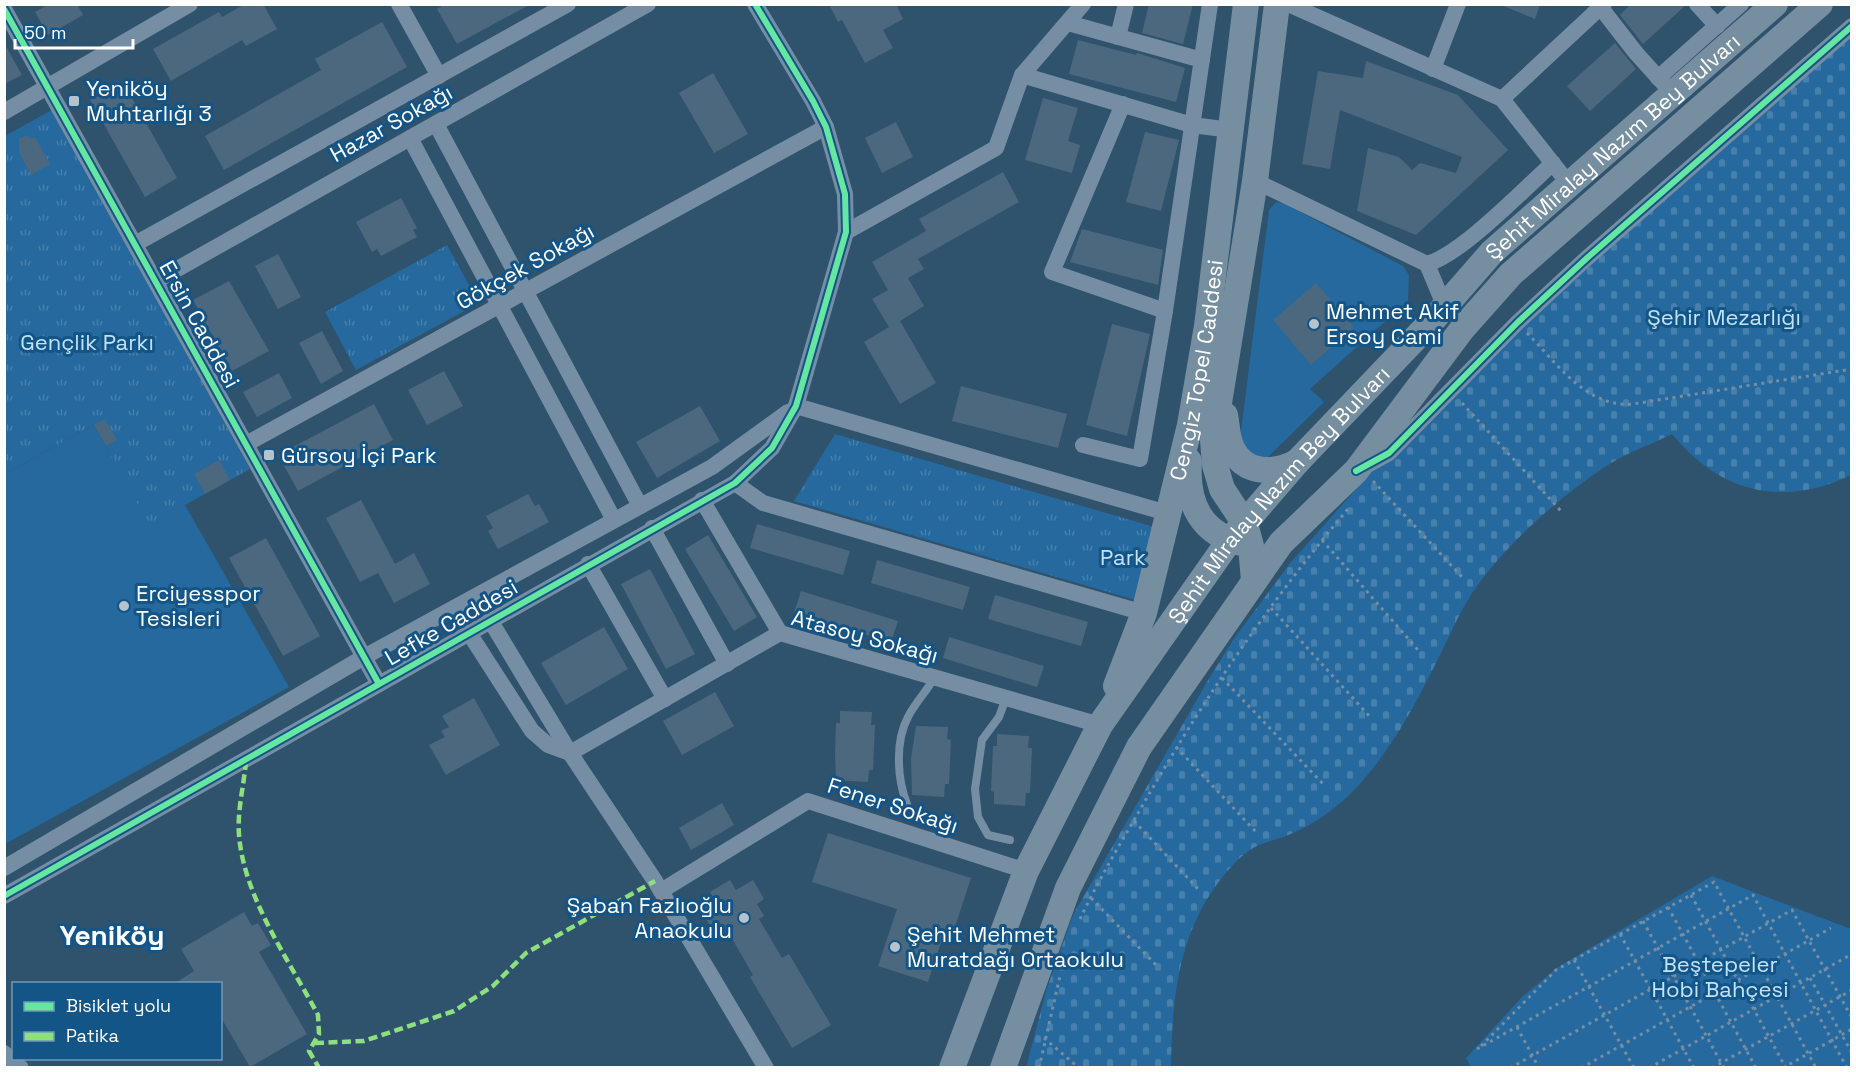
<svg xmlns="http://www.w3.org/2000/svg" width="1856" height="1072" font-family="'Space Grotesk',sans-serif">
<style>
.green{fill:#25699e}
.cemetery{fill:url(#cemetery-stones)}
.park{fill:url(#park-tufts)}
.building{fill:#4c687e}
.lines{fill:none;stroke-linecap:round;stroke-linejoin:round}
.path{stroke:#768ea3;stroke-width:3;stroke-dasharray:3 4.5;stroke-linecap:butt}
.service{stroke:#768ea3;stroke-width:8}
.minor{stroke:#768ea3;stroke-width:16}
.primary{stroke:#758ea0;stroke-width:26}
.quiet{stroke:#8de07e;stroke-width:4.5;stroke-dasharray:9 4.5;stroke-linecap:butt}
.cycleway-casing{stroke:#145588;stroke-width:10}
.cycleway{stroke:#66e7a1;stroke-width:6}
.poi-dot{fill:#b6c2cc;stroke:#145588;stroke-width:2}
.labels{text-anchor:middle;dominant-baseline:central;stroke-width:6;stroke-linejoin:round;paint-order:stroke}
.poi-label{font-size:22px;fill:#fff;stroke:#145588;text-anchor:start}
.street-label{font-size:22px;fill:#fff;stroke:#145588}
.park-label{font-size:22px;fill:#c1e2fb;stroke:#145588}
.district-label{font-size:28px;font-weight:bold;fill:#fff;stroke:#145588}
</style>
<defs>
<pattern id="cemetery-stones" width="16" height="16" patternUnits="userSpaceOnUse" patternTransform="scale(1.5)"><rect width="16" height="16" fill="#25699e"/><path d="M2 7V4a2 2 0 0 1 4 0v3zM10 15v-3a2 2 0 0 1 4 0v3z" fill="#4680ad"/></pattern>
<pattern id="park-tufts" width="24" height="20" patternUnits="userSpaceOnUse" patternTransform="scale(1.5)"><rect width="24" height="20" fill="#25699e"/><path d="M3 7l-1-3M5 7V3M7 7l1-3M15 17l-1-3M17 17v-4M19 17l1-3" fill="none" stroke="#4680ad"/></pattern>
</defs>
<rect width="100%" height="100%" fill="#2f526d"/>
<g class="green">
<path d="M1276,202L1283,203L1403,266L1409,275L1408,301L1310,389L1324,402L1266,459C1250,456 1242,447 1241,431L1269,210Z"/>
<path d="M94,425L149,524L185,505L289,687L5,844V474Z"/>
<path d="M1712,876L1851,929V1067H1471L1466,1058L1523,996L1558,967Z"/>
</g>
<path class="cemetery" d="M1851,35V475C1783,508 1720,493 1672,434C1654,443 1635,450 1618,459C1565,490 1488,558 1460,614C1430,674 1403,738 1356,788C1338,807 1316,823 1293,833C1281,839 1266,841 1255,847C1235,858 1218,882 1206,901C1176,952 1172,1010 1171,1067L1026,1068L1046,991L1073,915L1207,682L1233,640L1291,562L1375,468L1467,374Z"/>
<g class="park">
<path d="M52,110L250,469L149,525L94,425L5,474V136Z"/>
<path d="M447,245L479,303L356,370L325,312Z"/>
<path d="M835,434L1175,533L1153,605L794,501Z"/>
</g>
<g class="building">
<path d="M49,4H77L83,15L48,35L35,12Z"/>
<path d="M245,4H263L277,29L246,46L242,40L171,81L153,49L219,12L222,17Z"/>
<path d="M445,4H531L457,44L437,9Z"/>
<path d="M829,4H896L903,19L883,30L893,48L865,63L842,20L838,22Z"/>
<path d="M1149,4H1193L1183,44L1142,33Z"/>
<path d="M1499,4H1540L1535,19Z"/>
<path d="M1631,4H1687L1643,44L1620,15Z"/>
<path d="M382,22L407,67L224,170L205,136L321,70L315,59Z"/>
<path d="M1078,40L1136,55L1137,53L1185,68L1176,102L1069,74Z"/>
<path d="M4,43L22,75L4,84Z"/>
<path d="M1615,43L1636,69L1590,111L1567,86Z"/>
<path d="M1366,61L1458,95L1508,150L1416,235L1357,211L1368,148L1399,157L1412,170L1420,163L1456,173L1462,157L1340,110L1330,169L1302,164L1318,71L1363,78Z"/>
<path d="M713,73L748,134L714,153L679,93Z"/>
<path d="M123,82L177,178L145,197L90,100Z"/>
<path d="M1043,98L1078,108L1068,141L1080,145L1072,173L1025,160Z"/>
<path d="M896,122L913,157L882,173L865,138Z"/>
<path d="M1145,132L1179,140L1161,211L1126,202Z"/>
<path d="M26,135L31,139L35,137L50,164L31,175L19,152V139Z"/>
<path d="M1003,172L1019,202L918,259L924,269L908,278L924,306L900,321L936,383L900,404L864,342L889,327L872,299L888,290L872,262L926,231L919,219Z"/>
<path d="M401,198L417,228L413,230L417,237L381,256L377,249L372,252L356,222Z"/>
<path d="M1082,229L1163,250L1158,285L1070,262Z"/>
<path d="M278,254L301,297L278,309L255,266Z"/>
<path d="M229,281L269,351L232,371L193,300Z"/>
<path d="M1316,283L1354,327L1311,365L1273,320Z"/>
<path d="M1112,324L1150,334L1127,436L1086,425Z"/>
<path d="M322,331L343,371L321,384L299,343Z"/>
<path d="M444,371L463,406L427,425L408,390Z"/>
<path d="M279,373L292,398L257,417L243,392Z"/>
<path d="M961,386L1067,414L1058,448L952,421Z"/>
<path d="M374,404L393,440L298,491L278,455Z"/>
<path d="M700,406L720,441L657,478L636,442Z"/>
<path d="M105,419L117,440L106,446L94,425Z"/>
<path d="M219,460L230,480L205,494L194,474Z"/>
<path d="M528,494L535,506L539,504L549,522L498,549L488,531L493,528L486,516Z"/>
<path d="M361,500L395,564L414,553L430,584L394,603L378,573L360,582L326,518Z"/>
<path d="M757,524L850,551L843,575L750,548Z"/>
<path d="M708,535L757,617L734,631L685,549Z"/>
<path d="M266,538L320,636L283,656L229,558Z"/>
<path d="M877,560L970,587L963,610L871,583Z"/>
<path d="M650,569L695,654L666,669L621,584Z"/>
<path d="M801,591L898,621L891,642L794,613Z"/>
<path d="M995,595L1088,622L1081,646L988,619Z"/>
<path d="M604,627L628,669L566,705L541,663Z"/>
<path d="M949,637L1044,666L1037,687L943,658Z"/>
<path d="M715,692L734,726L682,755L663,721Z"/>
<path d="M474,698L500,745L446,775L429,745L445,737L441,731L449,727L442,716Z"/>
<path d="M840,711L872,712L871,725H875L873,770H869L868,782L836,780L835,753L836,723H840Z"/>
<path d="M916,726L948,727L947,739L951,740L949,784H945L944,797L912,795L911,759Z"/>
<path d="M997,734L1029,736L1028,748H1032L1030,793H1026L1025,806L994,804V792L991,791L993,746H997Z"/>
<path d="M722,803L734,825L691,850L679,828Z"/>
<path d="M828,833L971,878L955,927L947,924L928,982L878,966L897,909L812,882Z"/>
<path d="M730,880L736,890L753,880L764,899L757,904L764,916L759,919L782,958L789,954L831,1025L792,1048L750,977L753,975L730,935L726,937L719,925L712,929L701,910L715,902L710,892Z"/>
<path d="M244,912L252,926L258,923L271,945L259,952L307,1034L250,1067L220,1016V984H174L194,971L181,949Z"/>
</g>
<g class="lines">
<g class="path">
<path d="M1527,333C1557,363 1586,408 1633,404L1852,369"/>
<path d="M1462,403L1561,511"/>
<path d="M1373,481L1463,578"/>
<path d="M1322,540L1418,650"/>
<path d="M1271,608L1370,717"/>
<path d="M1222,678L1324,785"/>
<path d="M1176,747L1257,833"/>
<path d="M1134,821L1199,890"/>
<path d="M1691,895L1786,1068"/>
<path d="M1091,898L1156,965"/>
<path d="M1668,907L1756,1068"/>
<path d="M1080,919C1098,881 1120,844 1141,808C1201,703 1270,601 1348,509"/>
<path d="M1643,921L1724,1068"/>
<path d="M1620,934L1694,1068"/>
<path d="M1574,960L1634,1068"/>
<path d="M1810,978L1852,1053"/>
<path d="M1517,1027L1539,1068"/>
<path d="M1044,1038L1079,1068"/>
<path d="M1481,1046L1556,970L1714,882L1816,1068"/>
<path d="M1477,1049L1753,895L1847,1068"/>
<path d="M1039,1068L1060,976"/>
<path d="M1510,1068L1792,910L1852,1018"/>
<path d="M1581,1068L1831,928"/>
<path d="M1649,1068L1852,954"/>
<path d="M1712,1068L1852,990"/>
<path d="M1783,1068L1852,1029"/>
</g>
<g class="service">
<path d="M1006,698L999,717L982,740L975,789L978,817L988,835L1010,840"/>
<path d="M907,804C897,779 895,741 908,717C915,703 927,691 934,678"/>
</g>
<g class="minor">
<path d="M399,4L439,76"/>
<path d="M1288,4L1502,99L1569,184"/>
<path d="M1697,4L1717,26"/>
<path d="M1601,8L1636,53L1673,94"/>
<path d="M4,9L379,684"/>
<path d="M1068,23L1202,60"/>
<path d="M1118,37L1126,4"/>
<path d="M1433,69L1458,4"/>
<path d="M1022,75L1192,125L1231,130"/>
<path d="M1658,78L1741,4"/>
<path d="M1502,99L1604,4"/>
<path d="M1123,104L1052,272L1165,311"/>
<path d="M4,112L190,4"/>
<path d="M436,124L640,506"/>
<path d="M410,138L614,520"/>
<path d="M1255,181L1427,264L1444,305"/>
<path d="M846,232L996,148L1022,75L1083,4"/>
<path d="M135,244L568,4"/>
<path d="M1427,264C1462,254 1523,190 1553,163"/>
<path d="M156,281L648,4"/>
<path d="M796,406L1167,513"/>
<path d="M246,444L826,127"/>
<path d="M1083,445L1140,459L1165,311L1210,4"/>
<path d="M1362,468L1389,453L1518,322L1587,258L1852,26"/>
<path d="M735,483L763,503L1144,613"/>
<path d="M702,500L780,633"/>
<path d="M652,528L727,664"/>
<path d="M588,564L665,699"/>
<path d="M490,620L570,753L655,881L766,1068"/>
<path d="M469,633L532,731L548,745L570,753L780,633L1100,725"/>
<path d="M4,868L364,657L712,467L788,412"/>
<path d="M661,891L808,801L1026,871"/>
<path d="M4,896L735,483L772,448L796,406L846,232L845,194L826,127L813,101L755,4"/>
<path d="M4,1053L21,1068"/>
</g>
<g class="primary">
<path d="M1225,415C1227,425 1227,438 1232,448C1244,475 1275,474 1297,462"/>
<path d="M1189,461C1186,504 1201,535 1245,544"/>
<path d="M1254,581L1251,546L1245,524L1222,489L1215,465L1213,440L1255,181L1277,4"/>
<path id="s1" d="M1116,686L1144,613L1190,425L1207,326L1246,4"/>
<path id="s2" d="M952,1068L1026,871L1100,725L1229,541L1297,462L1431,322L1492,252L1775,4"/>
<path d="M1003,1068L1068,888L1139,747L1281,543L1356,471L1463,328L1511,274L1820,4"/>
</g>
<g class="quiet">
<path d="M246,761C244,785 237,811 239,835C244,898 289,960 318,1015L319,1034L309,1051L319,1068"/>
<path d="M315,1043L364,1041L454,1011L493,986L526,953L655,881"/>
</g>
<g class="cycleway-casing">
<g id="cycleway">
<path d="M4,9L379,684"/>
<path d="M1356,471L1389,453L1518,322L1587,258L1852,26"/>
<path d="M4,896L735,483L772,448L796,406L846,232L845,194L826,127L813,101L755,4"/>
</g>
</g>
<use href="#cycleway" class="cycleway"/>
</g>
<g class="poi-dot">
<rect x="68" y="95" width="12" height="12" rx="3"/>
<circle cx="1314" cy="324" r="6"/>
<rect x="263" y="449" width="12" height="12" rx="3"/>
<circle cx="124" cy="606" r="6"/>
<circle cx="744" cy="918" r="6"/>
<circle cx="895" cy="947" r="6"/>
</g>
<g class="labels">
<g class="poi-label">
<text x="86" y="88">Yeniköy<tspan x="86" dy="25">Muhtarlığı 3</tspan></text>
<text x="1326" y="311">Mehmet Akif<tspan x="1326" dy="25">Ersoy Cami</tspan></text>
<text x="281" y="455">Gürsoy İçi Park</text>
<text x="136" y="593">Erciyesspor<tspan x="136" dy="25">Tesisleri</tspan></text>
<text x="732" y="905" text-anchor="end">Şaban Fazlıoğlu<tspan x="732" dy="25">Anaokulu</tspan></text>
<text x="907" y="934">Şehit Mehmet<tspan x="907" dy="25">Muratdağı Ortaokulu</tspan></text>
</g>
<g class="street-label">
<text transform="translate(391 123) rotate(-29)">Hazar Sokağı</text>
<text stroke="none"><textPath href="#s2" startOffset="1150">Şehit Miralay Nazım Bey Bulvarı</textPath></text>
<text transform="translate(525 266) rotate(-29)">Gökçek Sokağı</text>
<text transform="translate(200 324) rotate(61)">Ersin Caddesi</text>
<text stroke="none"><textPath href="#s1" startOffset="327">Cengiz Topel Caddesi</textPath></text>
<text stroke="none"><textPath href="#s2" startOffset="666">Şehit Miralay Nazım Bey Bulvarı</textPath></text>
<text transform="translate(451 622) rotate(-30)">Lefke Caddesi</text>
<text transform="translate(865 636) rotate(15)">Atasoy Sokağı</text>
<text transform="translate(893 805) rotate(18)">Fener Sokağı</text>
</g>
<g class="park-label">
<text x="1724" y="317">Şehir Mezarlığı</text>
<text x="87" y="342">Gençlik Parkı</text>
<text x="1123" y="557">Park</text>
<text x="1720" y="964">Beştepeler<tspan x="1720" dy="25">Hobi Bahçesi</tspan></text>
</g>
<g class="district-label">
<text x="112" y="935">Yeniköy</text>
</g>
</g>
<rect width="1856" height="1072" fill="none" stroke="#ffffff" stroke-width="12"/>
<rect x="12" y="982" width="210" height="78" fill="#145588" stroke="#7299b8" stroke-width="1.5"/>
<rect x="24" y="1002" width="30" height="9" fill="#66e7a1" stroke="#7299b8" stroke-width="1.5"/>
<text x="66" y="1012" font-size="18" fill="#ffffff">Bisiklet yolu</text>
<rect x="24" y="1032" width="30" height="9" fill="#8de07e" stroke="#7299b8" stroke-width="1.5"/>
<text x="66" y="1042" font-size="18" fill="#ffffff">Patika</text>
<path d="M15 39v9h118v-9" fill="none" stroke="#ffffff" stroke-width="3"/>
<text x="24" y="39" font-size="18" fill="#ffffff" stroke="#145588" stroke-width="4.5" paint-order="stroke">50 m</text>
</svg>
